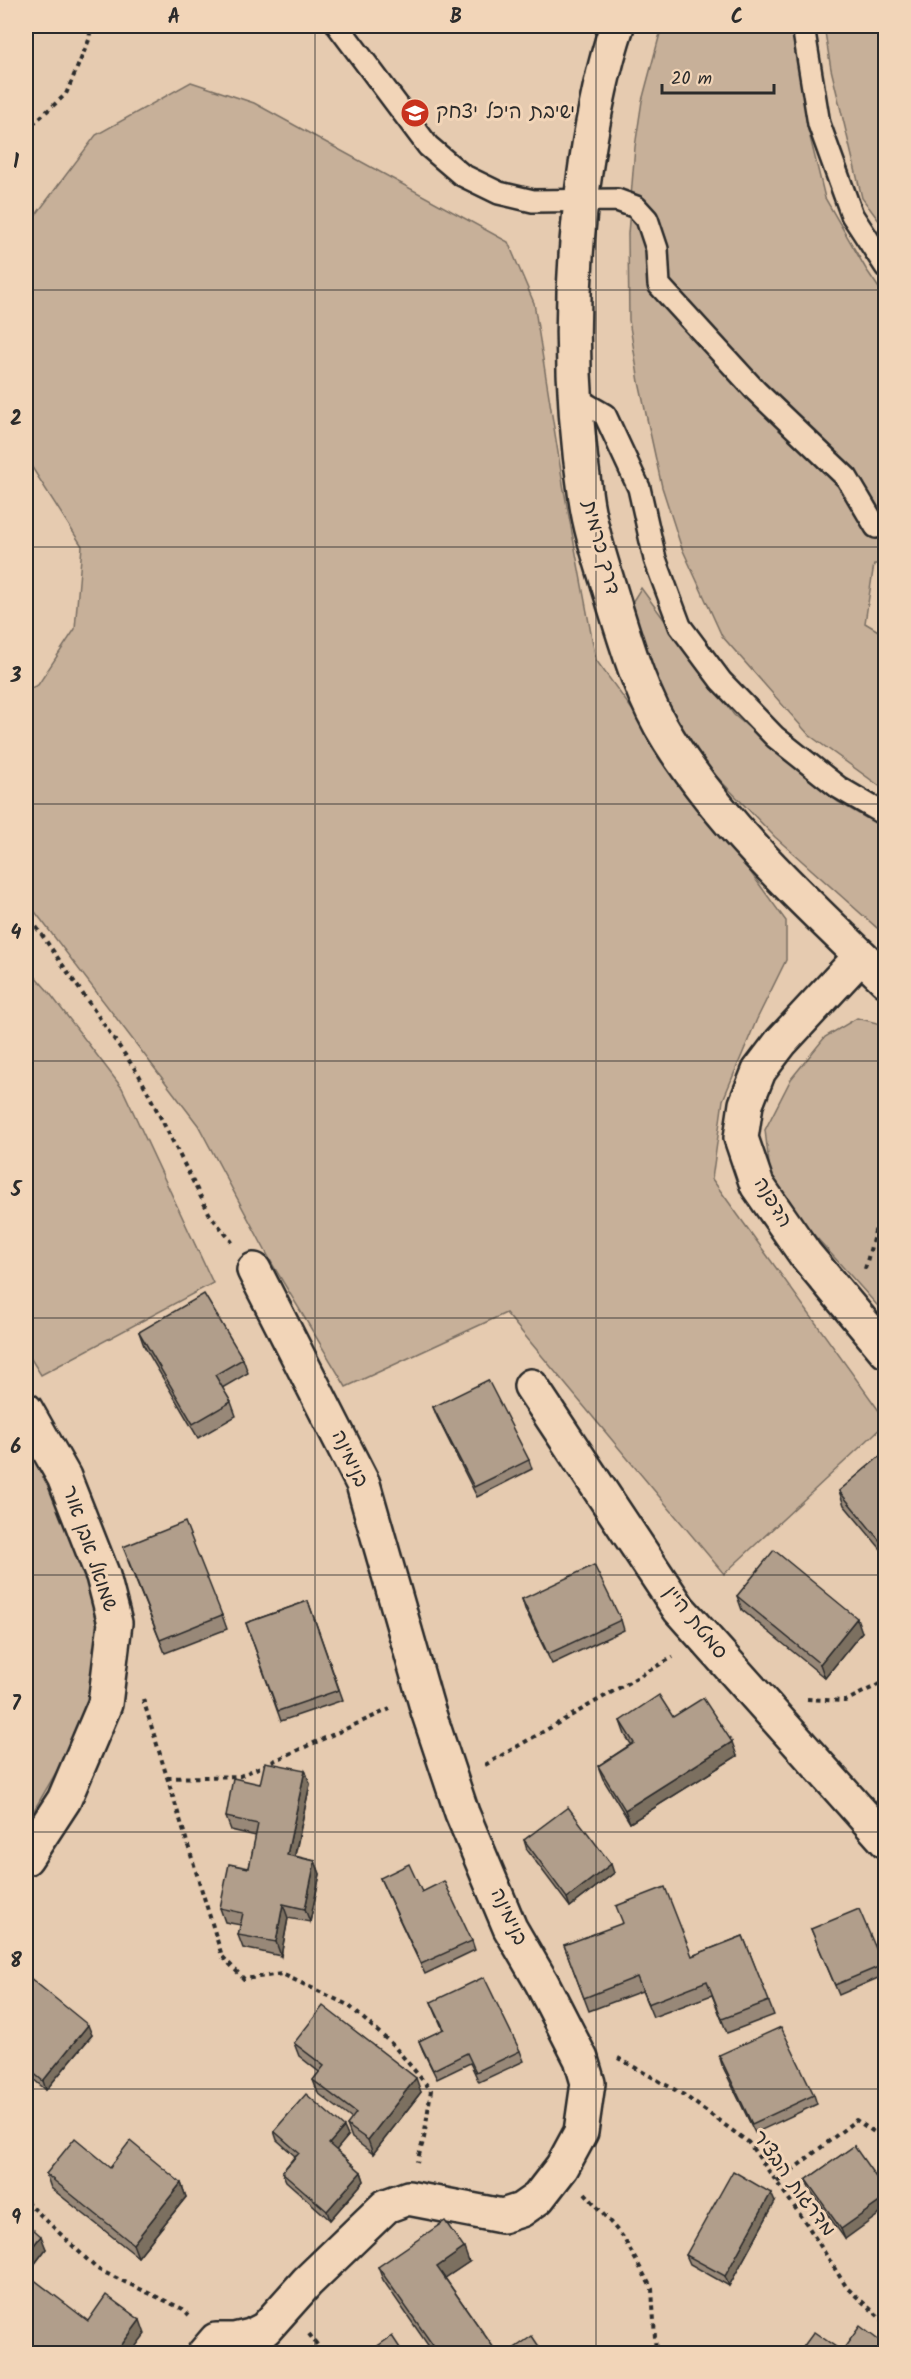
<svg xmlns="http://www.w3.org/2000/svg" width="911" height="2379" font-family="Kalam,'Playpen Sans Hebrew',sans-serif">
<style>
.green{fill:#c7b099;stroke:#796e62;stroke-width:1.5}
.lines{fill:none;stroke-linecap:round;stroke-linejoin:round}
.service-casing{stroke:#2b2b2b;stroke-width:26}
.minor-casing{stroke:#2b2b2b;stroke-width:38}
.tertiary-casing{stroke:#2b2b2b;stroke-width:38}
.path{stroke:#2b2b2b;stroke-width:4;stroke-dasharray:4.5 4.5;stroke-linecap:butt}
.service{stroke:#f2d5b8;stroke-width:21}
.minor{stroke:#f2d5b8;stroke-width:33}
.tertiary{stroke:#f2d5b8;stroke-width:33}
.wall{fill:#988878;stroke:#2b2b2b;stroke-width:1.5}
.shaded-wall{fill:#7c6f61;stroke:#2b2b2b;stroke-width:1.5}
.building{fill:#b19e8b;stroke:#2b2b2b;stroke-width:1.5}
.grid{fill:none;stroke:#2b2b2b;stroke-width:1.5;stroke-opacity:0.55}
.labels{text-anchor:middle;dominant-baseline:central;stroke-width:6;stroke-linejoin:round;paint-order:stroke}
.poi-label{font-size:20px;fill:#2b2b2b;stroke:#f2d5b8;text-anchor:start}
.street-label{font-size:20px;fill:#2b2b2b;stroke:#f2d5b8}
.neatline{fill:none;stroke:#2b2b2b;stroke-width:2}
.grid-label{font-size:20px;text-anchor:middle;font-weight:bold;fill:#2b2b2b}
</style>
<rect width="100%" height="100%" fill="#e6cbb0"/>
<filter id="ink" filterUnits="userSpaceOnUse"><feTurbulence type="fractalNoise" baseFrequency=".0167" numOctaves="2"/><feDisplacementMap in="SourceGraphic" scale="12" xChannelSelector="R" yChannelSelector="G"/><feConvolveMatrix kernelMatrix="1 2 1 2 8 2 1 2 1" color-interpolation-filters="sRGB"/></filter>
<g filter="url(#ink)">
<g class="green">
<path d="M662,26H797L807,125L825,198L866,269L885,297V564H874L865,623L885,635V790L809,735L722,636L681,546L662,487L639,382L629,320L628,234L635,147L642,101Z"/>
<path d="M824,26H885V229L862,198L831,69Z"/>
<path d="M191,82L254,103L508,242L534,303L564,490L596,660L786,921V960L757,1019L723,1100L712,1179L885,1419V1424L724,1574L506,1313L346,1387L274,1267L198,1125L26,900V690L38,685L75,629L82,546L26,458V228L96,135Z"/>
<path d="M641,588L734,715L838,802L885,829V935L775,837L658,716L629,607Z"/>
<path d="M26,966L48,991L122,1088L213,1283L41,1375L26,1351Z"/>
<path d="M857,1018L885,1025V1314L807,1227L770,1172L765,1130L791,1079L825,1037Z"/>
<path d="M26,1431L76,1539L101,1633L94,1684L83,1726L26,1824Z"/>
</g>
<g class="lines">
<g class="service-casing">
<g id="service">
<path d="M338,26L428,146L462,175L499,193L533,201L617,200L636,207L647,219L657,249L659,285L756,391L847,478L876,527"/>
<path d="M803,26L819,124L852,215L886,267"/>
<path d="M574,397L605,415L639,488L655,559L680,626L721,681L775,737L838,787L886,815"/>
</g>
</g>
<g class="minor-casing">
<g id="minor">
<path d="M861,956L781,1042L759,1071L746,1104L741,1138L757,1185L805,1254L886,1351"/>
<path d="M531,1386L679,1609L886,1841"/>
<path d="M26,1410L64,1477L103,1576L115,1623L105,1704L64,1800L26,1858"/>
<path d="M204,2354L216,2340H234L251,2336L265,2329L307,2282L386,2206L408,2198L502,2216L521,2210L538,2198L562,2167L581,2132L588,2083L581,2059L542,1983L510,1928L462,1813L428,1711L363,1484L254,1270"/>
</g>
</g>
<g class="tertiary-casing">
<path id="tertiary" d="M617,26C602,71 593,118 586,165C569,277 569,388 586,499C591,535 605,572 615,607C629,653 643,699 669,740C727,832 808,904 886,980"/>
</g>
<g class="path">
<path d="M26,130L66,94L89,40L91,26"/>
<path d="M26,912L139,1075L210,1215L232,1242"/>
<path d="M865,1269L886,1190"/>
<path d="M143,1699L222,1956L244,1979L282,1974L348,2005L393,2045L431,2090L424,2138L417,2162"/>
<path d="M807,1699L845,1701L886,1681"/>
<path d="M485,1765L673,1657"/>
<path d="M167,1778L240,1776L390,1709"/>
<path d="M618,2058L684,2095L748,2142L806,2223L847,2288L886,2323"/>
<path d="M777,2182L856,2120L886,2140"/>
<path d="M585,2193L623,2237L652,2289L656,2354"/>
<path d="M26,2201L97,2269L183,2309L189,2315"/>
<path d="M309,2334L324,2354"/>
</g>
<use href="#service" class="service"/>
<use href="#minor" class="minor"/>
<use href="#tertiary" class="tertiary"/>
</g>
<g class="wall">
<path d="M885,601V621L883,619L879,609Z"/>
<path d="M139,1332L243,1359L248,1373L222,1388L231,1402L236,1416L198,1438L144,1346Z"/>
<path d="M433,1407L529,1460L532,1469L477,1497L437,1417Z"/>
<path d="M885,1452V1554L844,1505L839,1491Z"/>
<path d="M128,1561L222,1615L227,1629L165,1653Z"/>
<path d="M737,1596L862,1632L825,1678L742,1610Z"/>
<path d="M522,1599L621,1620L624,1630L552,1664L525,1609Z"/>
<path d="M308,1601L343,1700L281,1721L246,1623Z"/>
<path d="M673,1717L737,1756L630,1823L603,1779L598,1766L631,1744L625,1735L620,1721Z"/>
<path d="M305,1770L310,1784L295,1856L315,1861L320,1874L310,1922L288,1918L281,1956L243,1948L238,1935L241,1925L225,1922L220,1908L249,1868L256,1836L231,1830L226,1817L260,1784Z"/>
<path d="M524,1840L614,1873L570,1907L527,1850Z"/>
<path d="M380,1878L422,1892L472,1941L475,1950L425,1974L384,1887Z"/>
<path d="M811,1929L883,1965L885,1971V1975L839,1995Z"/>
<path d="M743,1936L774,2015L727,2033L712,1995L653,2017L642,1991L589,2011L564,1945L692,1956Z"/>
<path d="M26,1982L92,2035L46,2090L26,2073Z"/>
<path d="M431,2002L520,2051L524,2061L479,2082L470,2063L437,2079L423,2051L419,2041L443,2030Z"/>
<path d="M294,2043L421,2092L373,2154L352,2138L347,2125L352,2119L318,2093L313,2080L319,2072L299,2056Z"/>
<path d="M719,2055L814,2095L817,2104L755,2133L722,2065Z"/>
<path d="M274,2131L348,2136L336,2150L361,2172L364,2181L330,2220L286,2181L282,2172L295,2156L277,2140Z"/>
<path d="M854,2146L845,2239L810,2190L806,2180Z"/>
<path d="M46,2174L181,2183L186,2197L138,2257L51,2188Z"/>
<path d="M775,2202L729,2286L690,2264L686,2255Z"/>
<path d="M26,2223L46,2249L30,2270L26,2266Z"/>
<path d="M469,2262L445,2278L498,2354H434L383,2280L378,2267Z"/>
</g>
<g class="shaded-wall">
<path d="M857,1618L862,1632L825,1678L820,1664Z"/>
<path d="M732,1742L737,1756L630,1823L625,1810Z"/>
<path d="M305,1770L310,1784L292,1868L287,1855Z"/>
<path d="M315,1861L320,1874L310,1922L305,1909Z"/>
<path d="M611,1864L614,1873L570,1907L567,1898Z"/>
<path d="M283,1904L288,1918L281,1956L276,1942Z"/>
<path d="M88,2025L92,2035L46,2090L43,2081Z"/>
<path d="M416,2078L421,2092L373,2154L368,2140Z"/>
<path d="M344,2127L348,2136L333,2154L329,2144Z"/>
<path d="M361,2172L364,2181L330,2220L327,2211Z"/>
<path d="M181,2183L186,2197L138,2257L133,2244Z"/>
<path d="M771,2193L775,2202L729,2286L725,2276Z"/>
<path d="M885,2198V2210L845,2239L841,2229Z"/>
<path d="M41,2236L46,2249L30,2270L26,2258V2255Z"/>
<path d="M464,2248L469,2262L442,2280L437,2267Z"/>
<path d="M140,2320L145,2334L130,2354H115Z"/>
</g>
<g class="building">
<path d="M885,601V614L879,609Z"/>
<path d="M204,1294L243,1359L215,1375L231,1402L193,1424L139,1332Z"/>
<path d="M488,1380L529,1460L474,1487L433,1407Z"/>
<path d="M885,1452V1547L839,1491Z"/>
<path d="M185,1522L222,1615L160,1640L123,1547Z"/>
<path d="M774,1550L857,1618L820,1664L737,1596Z"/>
<path d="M594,1565L621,1620L548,1654L522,1599Z"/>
<path d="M308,1601L339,1690L278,1711L246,1623Z"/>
<path d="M659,1695L673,1717L703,1698L732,1742L625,1810L598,1766L634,1743L620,1721Z"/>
<path d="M265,1762L305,1770L287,1855L315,1861L305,1909L283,1904L276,1942L238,1935L243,1913L220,1908L229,1864L249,1868L258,1824L226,1817L233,1778L260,1784Z"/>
<path d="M568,1807L611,1864L567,1898L524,1840Z"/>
<path d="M409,1864L422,1892L444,1881L472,1941L421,1964L380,1878Z"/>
<path d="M665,1887L692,1956L743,1936L769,2001L722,2019L707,1981L648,2004L637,1977L584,1998L564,1945L623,1923L616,1906Z"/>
<path d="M859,1909L883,1965L835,1985L811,1929Z"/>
<path d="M29,1977L88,2025L43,2081L26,2067V1982Z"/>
<path d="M484,1977L520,2051L476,2072L467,2053L433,2070L419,2041L444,2029L431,2002Z"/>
<path d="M323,2006L416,2078L368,2140L347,2125L356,2113L313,2080L324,2066L294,2043Z"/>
<path d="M781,2027L814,2095L752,2124L719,2055Z"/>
<path d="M306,2094L344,2127L329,2144L361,2172L327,2211L282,2172L299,2153L274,2131Z"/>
<path d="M75,2138L110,2167L130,2141L181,2183L133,2244L46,2174Z"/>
<path d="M854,2146L885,2190V2198L841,2229L806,2180Z"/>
<path d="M733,2171L771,2193L725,2276L686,2255Z"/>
<path d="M445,2221L464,2248L437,2267L498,2354H439L378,2267Z"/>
<path d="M26,2223L41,2236L26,2255Z"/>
<path d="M28,2275L88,2321L106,2295L140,2320L115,2354H26V2278Z"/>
<path d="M860,2326L885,2345V2354H798L814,2332L842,2351Z"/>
<path d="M392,2336L404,2354H366Z"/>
<path d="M532,2336L544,2354H506Z"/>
</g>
</g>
<path class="grid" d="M315,26V2354M596,26V2354M26,290H886M26,547H886M26,804H886M26,1061H886M26,1318H886M26,1575H886M26,1832H886M26,2089H886"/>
<defs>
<g id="school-disc" transform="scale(1.5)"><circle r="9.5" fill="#c8321e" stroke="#f2d5b8"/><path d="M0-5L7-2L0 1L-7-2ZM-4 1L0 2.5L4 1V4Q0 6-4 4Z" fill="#fff"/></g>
</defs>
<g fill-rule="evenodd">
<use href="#school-disc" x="415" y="113"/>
</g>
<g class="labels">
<g class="poi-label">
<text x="436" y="113">ישיבת היכל יצחק</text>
</g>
<g class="street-label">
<text transform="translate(600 548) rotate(75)">דרך כרמית</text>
<text transform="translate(772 1203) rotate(59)">הדפנה</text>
<text transform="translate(349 1459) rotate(65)">בנימינה</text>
<text transform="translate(89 1549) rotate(71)">שמואל אבן אור</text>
<text transform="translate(695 1623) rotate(51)">סמטת היין</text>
<text transform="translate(508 1917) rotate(65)">בנימינה</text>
<text transform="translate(793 2184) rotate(54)">מדרגות הבציר</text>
</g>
</g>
<rect width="911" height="2379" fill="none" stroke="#f2d5b8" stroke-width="66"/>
<path d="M662 84v9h112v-9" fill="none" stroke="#2b2b2b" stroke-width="3"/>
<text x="671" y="84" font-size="18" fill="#2b2b2b" stroke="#f2d5b8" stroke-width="4.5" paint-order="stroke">20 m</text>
<rect x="33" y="33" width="845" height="2313" class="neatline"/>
<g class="grid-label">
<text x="174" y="23">A</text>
<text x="456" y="23">B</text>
<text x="737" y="23">C</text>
<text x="16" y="168">1</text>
<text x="16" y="425">2</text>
<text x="16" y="682">3</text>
<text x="16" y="939">4</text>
<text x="16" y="1196">5</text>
<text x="16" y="1453">6</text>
<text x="16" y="1710">7</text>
<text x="16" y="1967">8</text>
<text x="16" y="2224">9</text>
</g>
</svg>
